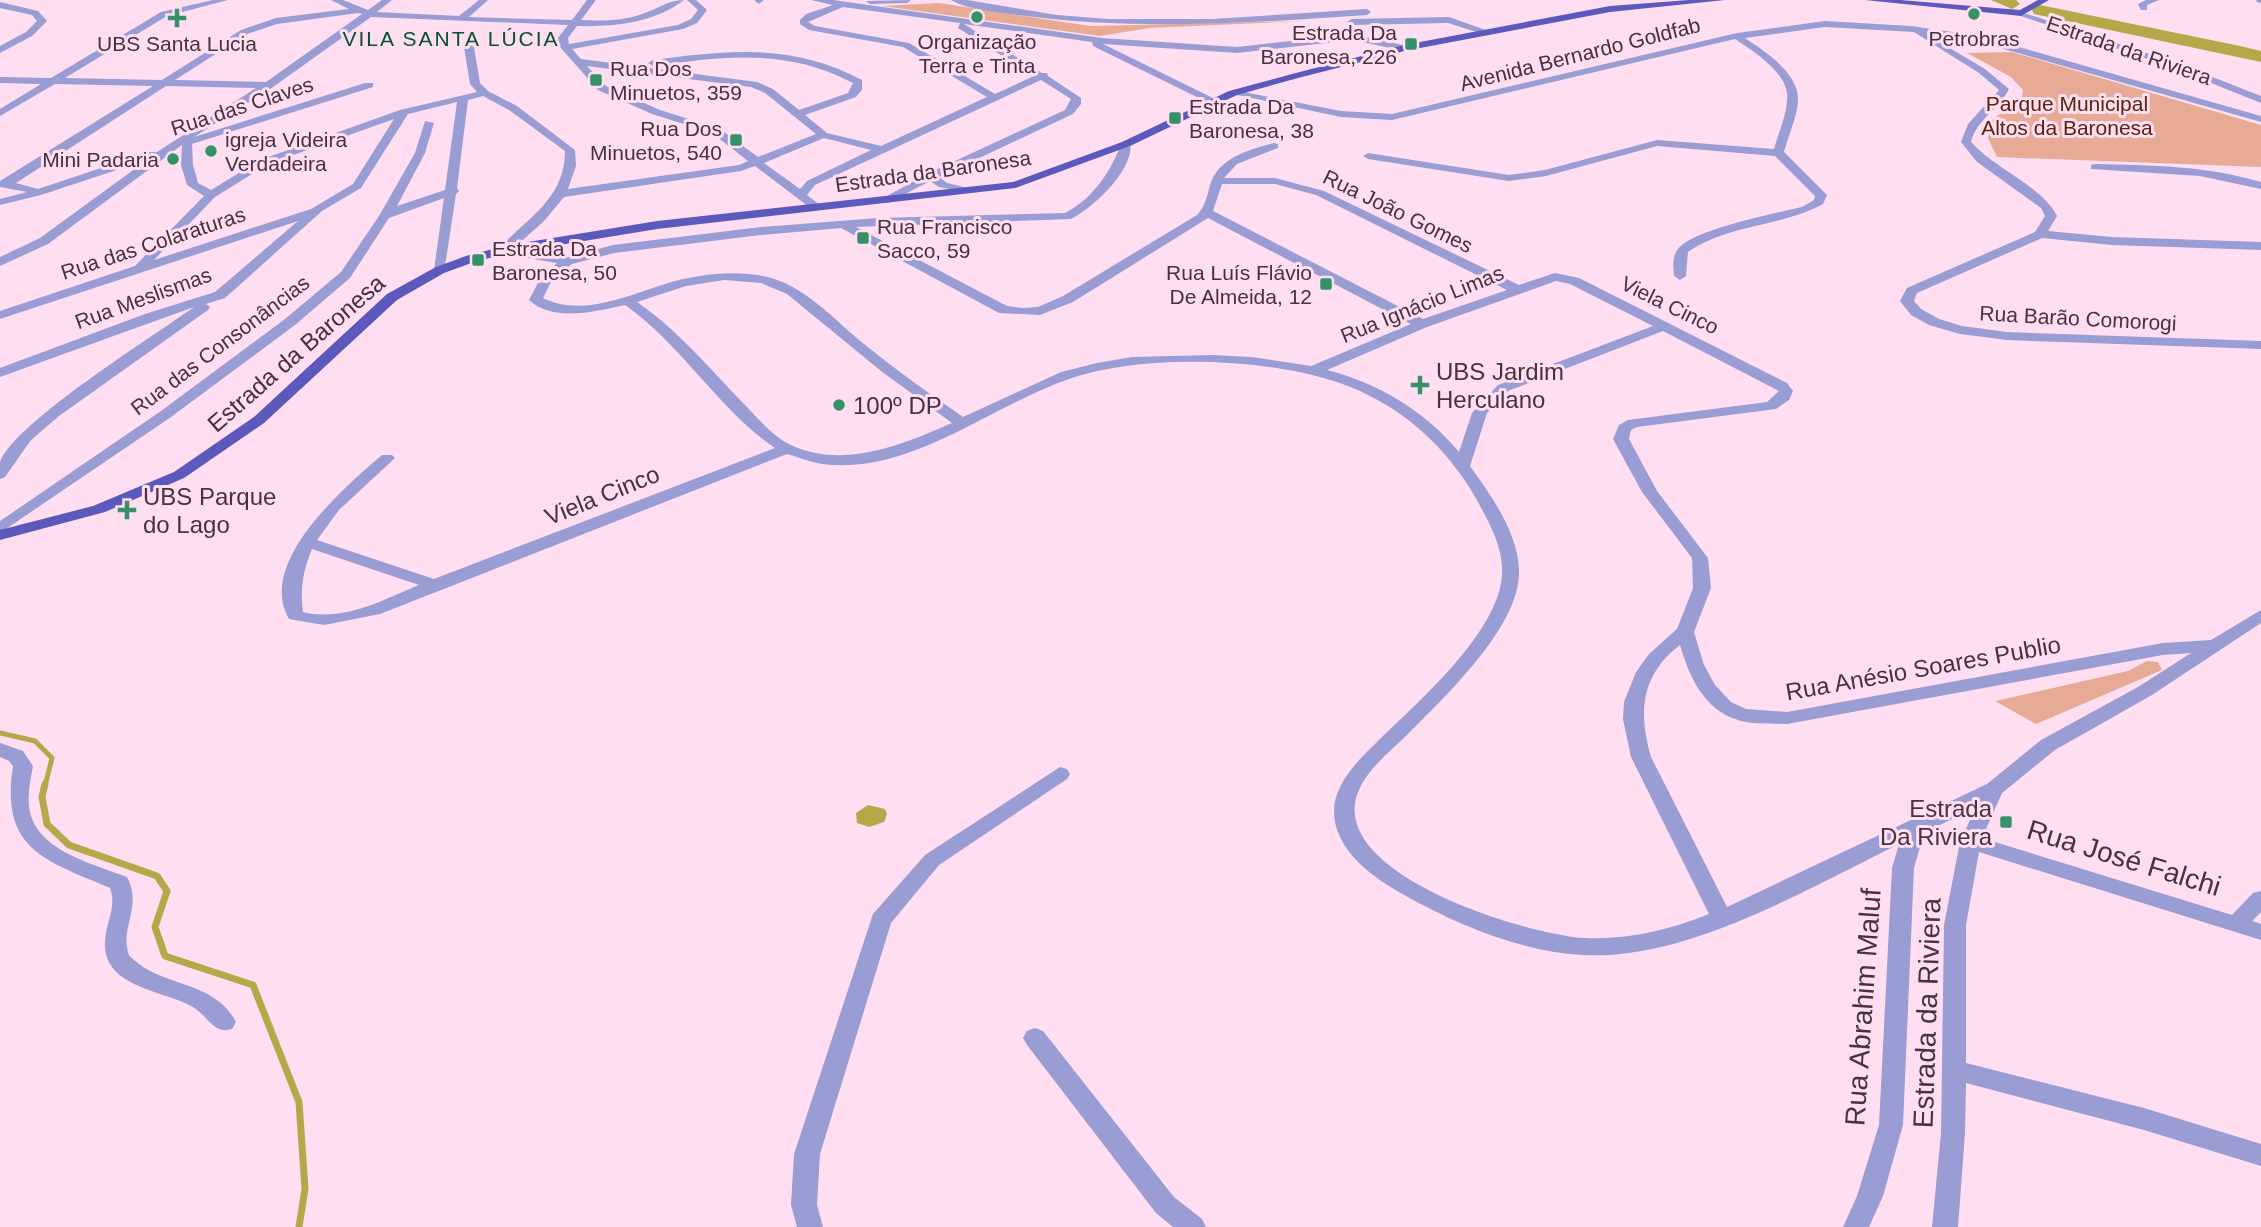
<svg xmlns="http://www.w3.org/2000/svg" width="2261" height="1227" font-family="Helvetica,sans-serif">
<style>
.green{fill:#e7ab95}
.water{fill:#b5a848}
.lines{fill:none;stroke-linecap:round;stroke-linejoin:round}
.stream-far1{stroke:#b5a848;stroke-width:5}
.stream{stroke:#b5a848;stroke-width:7}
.river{fill:#b5a848;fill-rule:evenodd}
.minor{fill:#999dd4;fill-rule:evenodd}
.major{fill:#5c59bc;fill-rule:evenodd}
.poi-dot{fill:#349168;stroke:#ffdef2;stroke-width:2.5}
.labels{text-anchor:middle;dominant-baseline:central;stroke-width:6;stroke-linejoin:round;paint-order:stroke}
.far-poi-label{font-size:21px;fill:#47323f;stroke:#ffdef2;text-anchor:start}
.far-neighbourhood-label{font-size:21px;letter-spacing:2px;fill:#094f34;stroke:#ffdef2}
.far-street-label{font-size:21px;fill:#47323f;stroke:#ffdef2}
.far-park-label{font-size:21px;fill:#5a230b;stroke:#ffdef2}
.street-label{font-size:24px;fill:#47323f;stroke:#ffdef2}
.poi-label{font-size:24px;fill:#47323f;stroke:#ffdef2;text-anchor:start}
.near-street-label{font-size:28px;fill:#47323f;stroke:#ffdef2}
</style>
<rect width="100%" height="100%" fill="#ffdef2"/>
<g class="green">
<path d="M939,3L1090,26L1306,21L1149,28L1100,36L882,6Z"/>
<path d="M2012,52L2261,125V167L1997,157L1988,138L1992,120L2022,98L2023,90L2011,77L1967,53Z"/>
<path d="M2147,661L2158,662L2162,670L2036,724L1995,701L2128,671Z"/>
</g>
<path class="water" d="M868,805L885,809L887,814L884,822L869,827L857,823L856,813Z"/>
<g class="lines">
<path class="stream-far1" d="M0,733L35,741L52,758L45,786"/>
<path class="stream" d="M45,784L42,797L47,824L69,845L157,876L167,891L155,927L165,956L253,985L299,1102L305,1189L299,1227"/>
<g class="river">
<path d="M1991,0H2016L2020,4L2012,9Z"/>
<path d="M2040,5L2240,46L2261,51V62L2034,14L2032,10L2034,6Z"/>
</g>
<g class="minor">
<path d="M213,0H228L167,16L65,78L162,80L241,30L276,18L349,9L331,0H343L368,10L382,0H392L377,12L459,16L479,0H488L469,17L572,20L587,0H596L581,20C601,21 623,21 642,14C658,9 668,0 684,0C654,23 614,27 577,26L568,38L569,44L678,25L691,19L698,10L687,0H696L707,10L697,23L683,29L572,49L581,59L757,82L773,89L799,110L848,93L853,83C787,48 725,56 653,66L648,63L653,60C729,50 792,43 862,80V90L856,97L805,115L827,133L881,146L987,97L903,47L809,30L800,24V20L806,14L833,5L811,0H833L1102,38L1237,47L1353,34L1407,46L1409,48L1404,51L1353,40L1237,53L1103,44L1215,99V103L1211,104L1093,46L1092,42L964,24L1042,73H1047L1048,76L1081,98V104L1073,114L939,177L947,183L972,189V193L939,187L930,181L888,203L878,201L927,174L1065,110L1071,99L1041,80L815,185L807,195L821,206V210H813L755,166L741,171L564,197L544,221L514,248L568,257L613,245L761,227L878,218L1065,213C1094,198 1111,171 1122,142H1130C1136,168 1093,208 1071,219L856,227L1007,306L1022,308L1038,307L1063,296L1197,215C1205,207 1207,196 1210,185C1219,157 1249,150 1274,143L1278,144V148L1237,164L1224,178H1275L1324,191L1519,285L1555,273L1579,278L1787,383L1793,391L1789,400L1776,409L1637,427L1631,430L1629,439L1657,491L1708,558L1711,588L1694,632L1704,665L1715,685L1731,702L1746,709L1787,712L2163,643L2211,640L2261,610V623L2152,695L2055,750L2002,793L1982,838L2232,915L2253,893L2261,891V912L2252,921L2261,924V940L1979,852L1966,925V1063L2144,1108L2261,1144V1166L2144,1130L1966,1083L1965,1133L1958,1227H1932L1941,1133L1944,925L1960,842L1976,807L1924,833L1914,868L1903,1125L1883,1196L1869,1227H1843L1857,1196L1879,1125L1892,868L1899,844C1807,889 1686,961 1582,955C1520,951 1460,926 1406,896C1375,879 1334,851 1334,811C1334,785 1357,761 1375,744C1415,704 1506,628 1502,567C1501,543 1488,521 1477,500C1452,456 1416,419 1370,396C1296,357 1151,352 1072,378C993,404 910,476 822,464C810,462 798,457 787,454L380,614L324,625L289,619C256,562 345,487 382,455H392L395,458L339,510L317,540L434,579L775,448C718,409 682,345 625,305C596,311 554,323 529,300L540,279L557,263L504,254L498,250C526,218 565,200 565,151L509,110L483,96L468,100L457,188L459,191L456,194L444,273L434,270L444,198L389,218L350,278L295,325L171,417L0,533V521L161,411L285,319L341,272L379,216L415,153L425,121L434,123L425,153L397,206L445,190L457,102L408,114L361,188L322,211L225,298L206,304L210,307L208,310L59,416L31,440L5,477L0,479C0,474 0,467 0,462C15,422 154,336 194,307L0,377V368L145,314L215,292L298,221L0,319V311L135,266L204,196L187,185L181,165L182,145L48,244L0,266V257L40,238L147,160L41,195L0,205V199L27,192L0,187V181L153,86L55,84L0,116V109L41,84L0,83V77L51,78L161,12ZM843,7L960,23L958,28L1034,76L995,94L909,43L815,26L808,22ZM358,13L362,14L266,82L175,80L247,34L277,24ZM371,17L568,25L558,38L560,47L598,90L652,114L712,133L748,161L739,165L568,189L576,166L575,150L517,106L488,91L480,83L474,47L469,44L464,47L470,84L477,92L400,110L260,160L211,190L198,183L193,165L192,144L373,87V83H365L194,137L273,87ZM587,66L751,87L765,93L816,134L758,157L720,129L660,110L606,86ZM166,86L256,88L157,152H149L38,189L16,183ZM394,119L353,184L311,209L154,260L215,197L268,164ZM824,138L871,150L807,181L800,189L764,163ZM1222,184H1275L1316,195L1507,290L1423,319L1213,211ZM1208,218L1411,324L1311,366L1252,357L1212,355L1132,357L1097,363L1061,372L963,417C930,394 896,370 864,344C833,319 804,284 763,276C736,271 710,273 683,279C640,289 587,320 543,298L552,280L572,264L614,253L761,235L841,228L999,313L1040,315L1073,302ZM724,280L761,283L787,294L881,371L952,423C904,444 845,469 793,446C774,438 759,419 745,405C710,369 678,330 637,302L686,286ZM1556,281L1570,284L1653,326L1498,385L1472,413L1459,452C1425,411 1378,383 1327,370L1427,327ZM1663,331L1779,391L1767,402L1628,420L1619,425L1613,439L1642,492L1692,558L1693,588L1677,629L1649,654L1636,672L1624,702L1623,719L1631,757L1709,914C1670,930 1627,940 1585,938C1528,935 1336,877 1356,798C1363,773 1387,754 1405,737C1442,699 1521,627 1519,570C1518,533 1491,495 1470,466L1487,413L1508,391ZM312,549L419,585C383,600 343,622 303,612C300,588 303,571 312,549ZM1680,645C1689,676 1704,710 1738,720C1753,725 1771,723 1787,724L2163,655L2191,653L2138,687L2041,740L1987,784L1727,907L1651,757C1638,712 1641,675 1680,645Z"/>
<path d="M764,0L759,4L755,1V0Z"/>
<path d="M911,0L907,3L870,4L866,1Z"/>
<path d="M951,0H967L1057,15L1108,19H1212L1367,9L1371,12L1367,15C1250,23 1135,31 1018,15C998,12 968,10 951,0Z"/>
<path d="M2146,0H2159L2147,5V10H2141L2138,4Z"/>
<path d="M2256,0H2261V3L2257,2Z"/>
<path d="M0,2L38,11L47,21L32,36L0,53V46L26,32L37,21L32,15L0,8Z"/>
<path d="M2018,11L2177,63L2261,96V103L2171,67L2018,15Z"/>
<path d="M1449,17L1491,32L1486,35L1448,23L1352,25L1347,22L1352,19Z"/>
<path d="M1825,21L1911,26L1980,36L2261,116V122L1979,42L1926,34L1985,69L2009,89C1999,109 1977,119 1971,142C1995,169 2042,186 2057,216L2048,231L2112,237L2261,242V250L2112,245L2042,238L1917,293L1914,301L1921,309L1939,319L1962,326L2007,332L2261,341V349L2007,340L1960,334L1929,325L1911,315L1900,301L1907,288L2035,232L2045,216L2041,208L1977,162L1961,142L1968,124L1999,90L1979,73L1914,32L1825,27L1745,38C1764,51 1798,72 1798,99C1798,115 1788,136 1784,152L1827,195L1823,204C1781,227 1728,224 1688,252L1686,276L1680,280L1674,276C1673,267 1672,257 1678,249C1691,230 1777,213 1802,207L1814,200L1815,196L1775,156L1657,146L1546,176L1509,181L1368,159L1363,156L1368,153L1509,175L1545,170L1657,140L1774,149C1778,134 1786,117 1787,101C1791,74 1754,52 1735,39L1392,120L1341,117L1228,93L1233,90L1341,111L1392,114L1737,33Z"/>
<path d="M2095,164C2151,165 2207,166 2261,182V189L2200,176L2091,169V165Z"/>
<path d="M0,743L23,751L33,766C30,782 26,800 31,816C42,852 96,865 127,877C143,907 119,928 129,955C159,988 214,979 236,1022L232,1029C214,1035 208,1016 193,1007C164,990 102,988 105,941C106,922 117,907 110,888C45,860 0,850 13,766L9,761L0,757Z"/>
<path d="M1060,767L1067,769L1070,774L1067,779L939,865L891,923L820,1154L817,1205L823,1227H797L791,1205L794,1154L873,914L925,855Z"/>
<path d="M1035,1028L1043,1031L1174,1197L1202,1219L1206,1227H1173L1156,1213L1027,1045L1023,1038L1027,1031Z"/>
</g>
<g class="major">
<path d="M1689,0H1725L1610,12L1404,51L1298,78L1237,95L1130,146L1015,188L657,229L505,254L474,262L444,273L397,300L264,423L184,478L105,512L0,540V530L93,506L174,472L254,417L387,294L436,267L466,256L504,246L657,221L1013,182L1122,142L1229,91L1292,74L1404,45L1610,6Z"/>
<path d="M1865,0H1900L2020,10L2038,0H2049L2021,16Z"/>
</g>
</g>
<g class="poi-dot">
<circle cx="1974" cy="14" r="7"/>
<circle cx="977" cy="17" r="7"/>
<path d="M173.5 7.5h7v7h7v7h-7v7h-7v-7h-7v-7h7z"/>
<rect x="1404" y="37" width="14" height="14" rx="3.5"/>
<rect x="589" y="73" width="14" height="14" rx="3.5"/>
<rect x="1168" y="111" width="14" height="14" rx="3.5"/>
<rect x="729" y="133" width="14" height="14" rx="3.5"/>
<circle cx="211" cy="151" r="7"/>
<circle cx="173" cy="159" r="7"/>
<rect x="856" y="231" width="14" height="14" rx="3.5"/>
<rect x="471" y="253" width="14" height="14" rx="3.5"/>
<rect x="1319" y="277" width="14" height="14" rx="3.5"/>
<path d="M1416.5 374.5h7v7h7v7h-7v7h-7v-7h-7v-7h7z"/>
<circle cx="839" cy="405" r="7"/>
<path d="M123.5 499.5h7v7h7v7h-7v7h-7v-7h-7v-7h7z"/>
<rect x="1999" y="815" width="14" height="14" rx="3.5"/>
</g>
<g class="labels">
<g class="far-poi-label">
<text x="1397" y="32" text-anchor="end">Estrada Da<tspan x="1397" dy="24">Baronesa, 226</tspan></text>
<text x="1974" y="38" text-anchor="middle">Petrobras</text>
<text x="977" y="41" text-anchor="middle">Organização<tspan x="977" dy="24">Terra e Tinta</tspan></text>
<text x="177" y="43" text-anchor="middle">UBS Santa Lucia</text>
<text x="610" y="68">Rua Dos<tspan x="610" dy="24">Minuetos, 359</tspan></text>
<text x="1189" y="106">Estrada Da<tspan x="1189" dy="24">Baronesa, 38</tspan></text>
<text x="722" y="128" text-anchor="end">Rua Dos<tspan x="722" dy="24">Minuetos, 540</tspan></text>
<text x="225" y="139">igreja Videira<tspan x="225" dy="24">Verdadeira</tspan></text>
<text x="159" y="159" text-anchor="end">Mini Padaria</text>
<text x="877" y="226">Rua Francisco<tspan x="877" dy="24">Sacco, 59</tspan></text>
<text x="492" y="248">Estrada Da<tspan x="492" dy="24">Baronesa, 50</tspan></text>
<text x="1312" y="272" text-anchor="end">Rua Luís Flávio<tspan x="1312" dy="24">De Almeida, 12</tspan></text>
</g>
<g class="far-neighbourhood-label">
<text x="451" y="38">VILA SANTA LÚCIA</text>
</g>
<g class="far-street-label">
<text transform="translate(2129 50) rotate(19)">Estrada da Riviera</text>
<text transform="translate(1580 54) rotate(-14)">Avenida Bernardo Goldfab</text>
<text transform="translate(242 106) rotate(-18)">Rua das Claves</text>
<text transform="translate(933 171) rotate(-8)">Estrada da Baronesa</text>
<text transform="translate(1398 211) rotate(26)">Rua João Gomes</text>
<text transform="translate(153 243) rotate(-18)">Rua das Colaraturas</text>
<text transform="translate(143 298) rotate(-20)">Rua Meslismas</text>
<text transform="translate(1422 304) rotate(-22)">Rua Ignácio Limas</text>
<text transform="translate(1670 305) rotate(26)">Viela Cinco</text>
<text transform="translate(2078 318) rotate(3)">Rua Barão Comorogi</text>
<text transform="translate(220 345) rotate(-37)">Rua das Consonâncias</text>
</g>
<g class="far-park-label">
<text x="2067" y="103">Parque Municipal<tspan x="2067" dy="24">Altos da Baronesa</tspan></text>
</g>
<g class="street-label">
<text transform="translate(296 353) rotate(-41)">Estrada da Baronesa</text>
<text transform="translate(602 495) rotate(-22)">Viela Cinco</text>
<text transform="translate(1923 668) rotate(-10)">Rua Anésio Soares Publio</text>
</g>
<g class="poi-label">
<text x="1436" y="371">UBS Jardim<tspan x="1436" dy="28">Herculano</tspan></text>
<text x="853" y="405">100º DP</text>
<text x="143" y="496">UBS Parque<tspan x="143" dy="28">do Lago</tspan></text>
<text x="1992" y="808" text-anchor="end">Estrada<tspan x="1992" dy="28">Da Riviera</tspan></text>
</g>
<g class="near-street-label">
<text transform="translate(2124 858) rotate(17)">Rua José Falchi</text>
<text transform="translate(1863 1007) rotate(-86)">Rua Abrahim Maluf</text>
<text transform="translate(1927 1013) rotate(-88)">Estrada da Riviera</text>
</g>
</g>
</svg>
